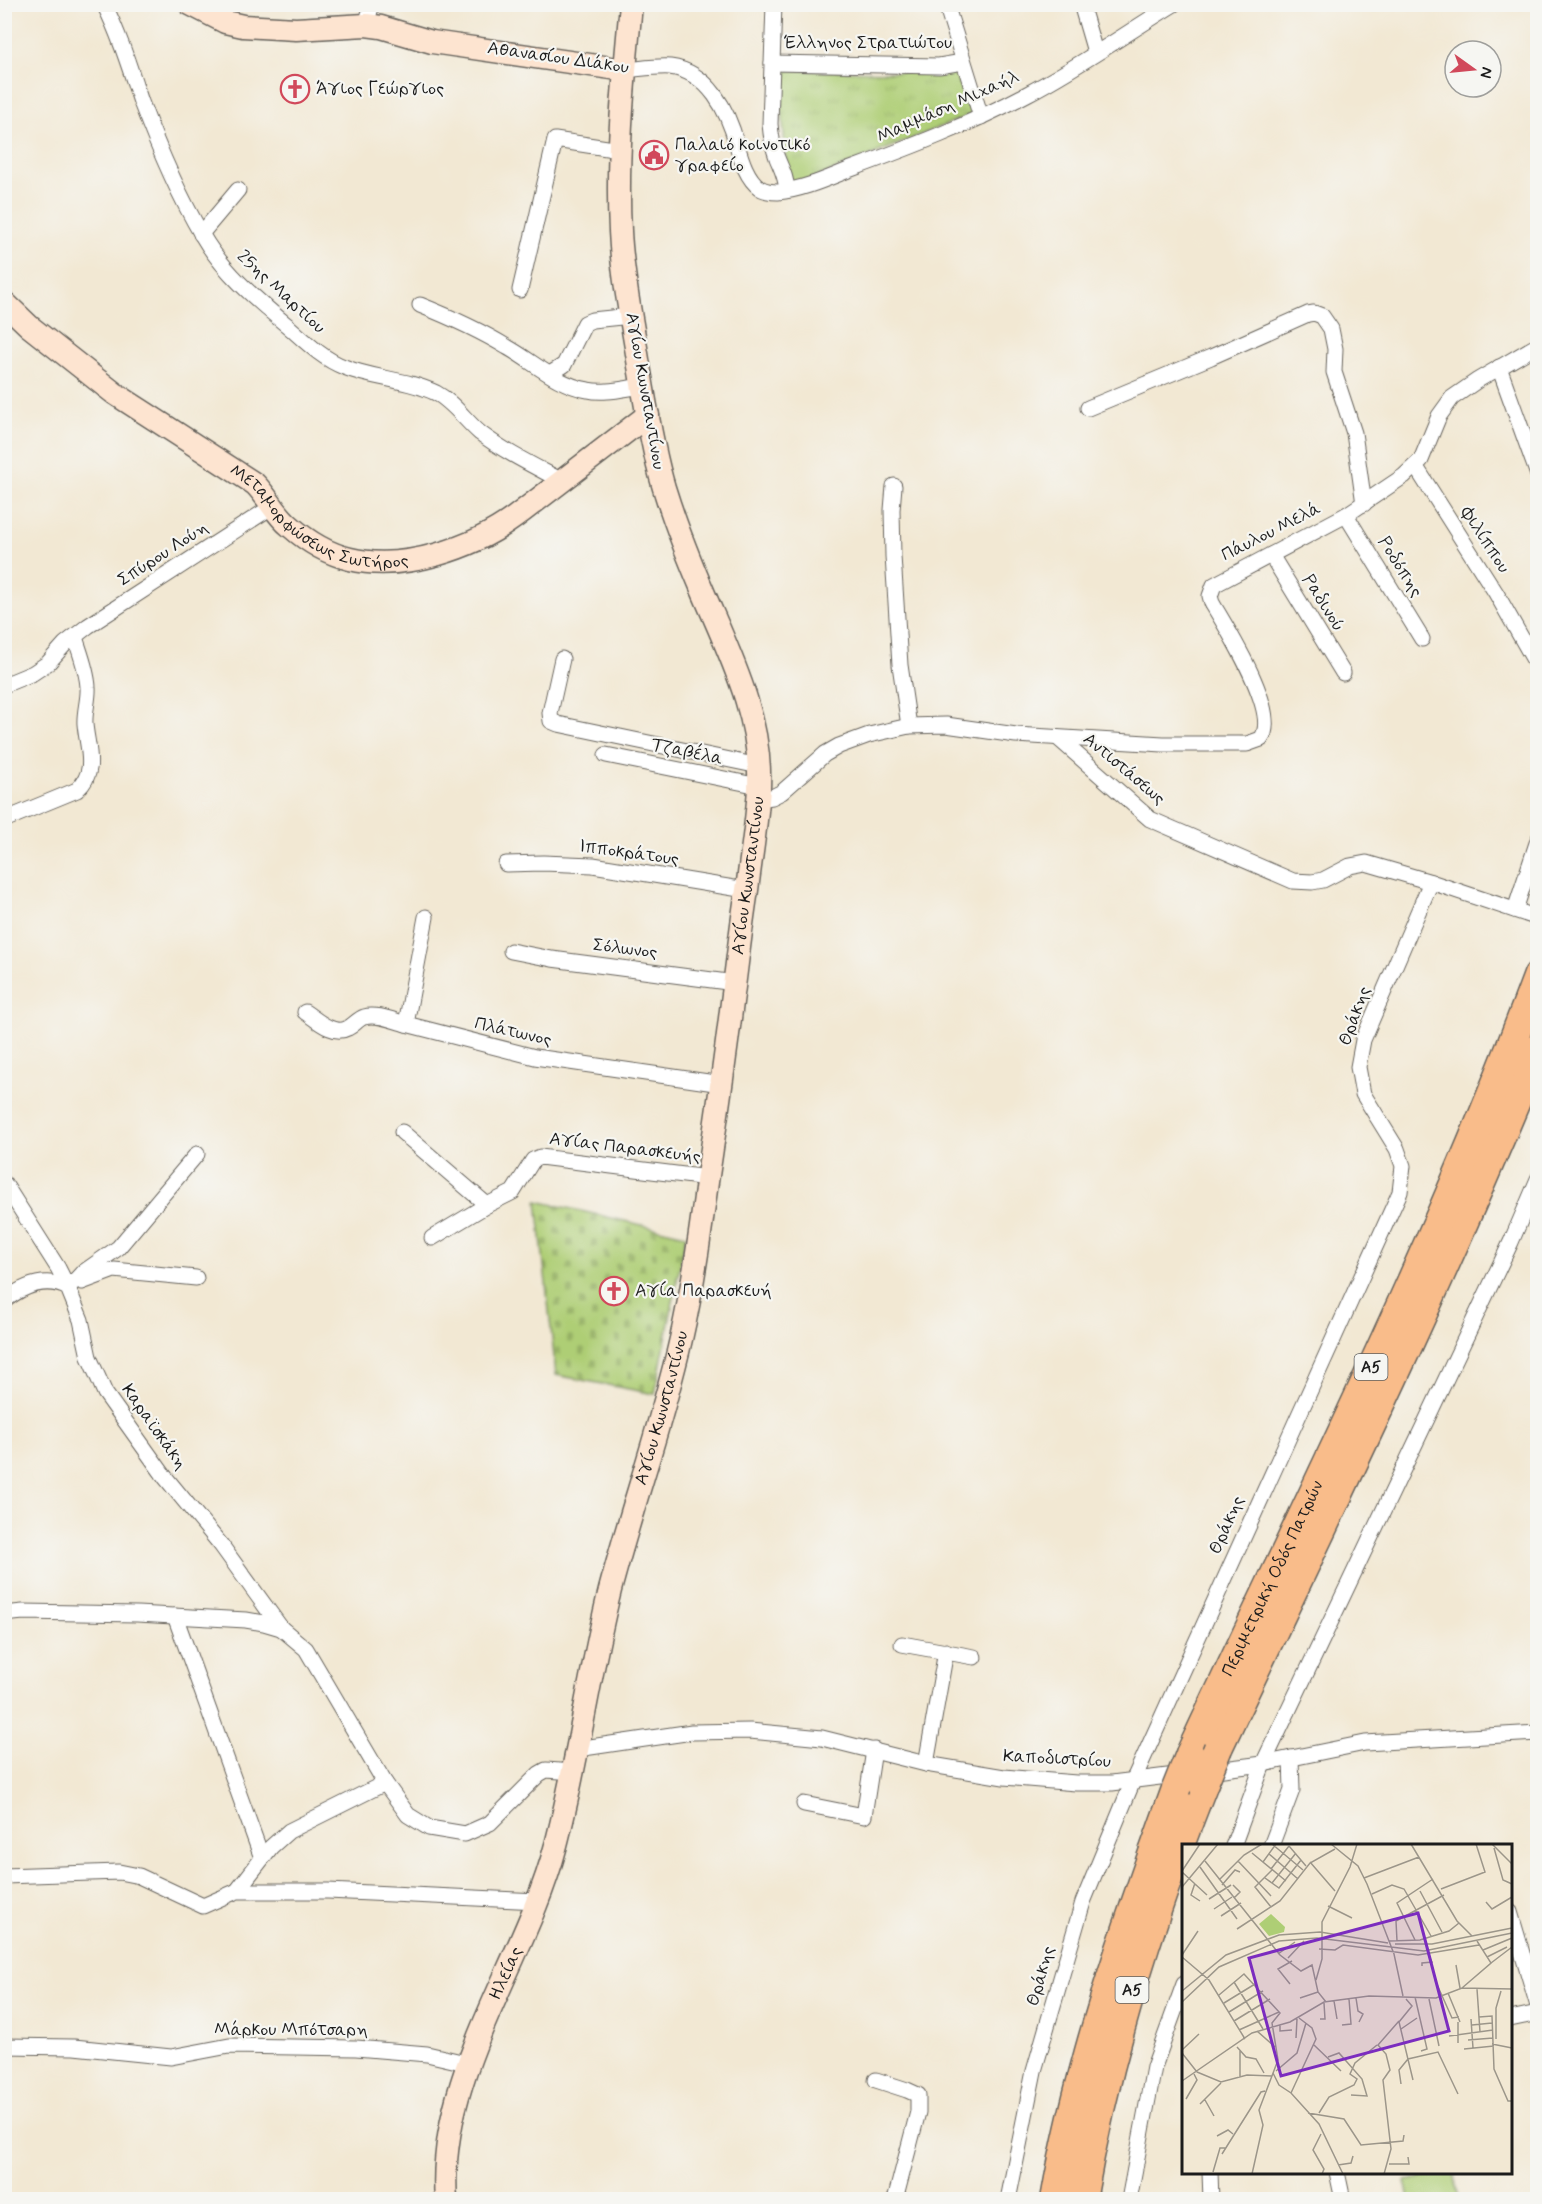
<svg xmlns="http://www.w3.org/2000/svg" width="1542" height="2204" font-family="Mynerve,sans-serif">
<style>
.grass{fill:#aece75;stroke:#657548;stroke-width:1.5}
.cemetery{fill:url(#cemetery-stones);stroke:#657548;stroke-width:1.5}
.park{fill:url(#park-tufts);stroke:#657548;stroke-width:1.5}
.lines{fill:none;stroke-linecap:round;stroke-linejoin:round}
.street-casing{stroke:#67635c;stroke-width:17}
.secondary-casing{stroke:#67635c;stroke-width:25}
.highway-casing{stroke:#67635c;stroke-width:31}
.street{stroke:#fff;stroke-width:15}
.secondary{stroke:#fde4d0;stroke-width:22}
.highway{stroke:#f9bc8a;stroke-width:28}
.highway-bridge-casing{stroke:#67635c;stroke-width:31;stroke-linecap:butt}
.highway-bridge{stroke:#f9bc8a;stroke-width:28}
.labels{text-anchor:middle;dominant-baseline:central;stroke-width:4.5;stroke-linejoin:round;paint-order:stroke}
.shield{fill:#f6f6f2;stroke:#5d5d5c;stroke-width:1.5}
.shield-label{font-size:16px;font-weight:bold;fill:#1c1c1c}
.street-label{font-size:18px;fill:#1c1c1c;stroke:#f6f6f2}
.poi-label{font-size:18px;fill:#1c1c1c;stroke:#f6f6f2;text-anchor:start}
.inset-road{fill:none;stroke:#9c968a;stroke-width:1.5}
.view{fill:#7b2cbf;fill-opacity:0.15;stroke:#7b2cbf;stroke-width:3}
.inset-edge{fill:none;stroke:#1c1c1c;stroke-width:3}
</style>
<defs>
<pattern id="cemetery-stones" width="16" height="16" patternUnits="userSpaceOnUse" patternTransform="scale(1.5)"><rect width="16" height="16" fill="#aece75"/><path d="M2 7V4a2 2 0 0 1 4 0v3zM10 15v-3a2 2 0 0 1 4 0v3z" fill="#95b065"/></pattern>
<pattern id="park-tufts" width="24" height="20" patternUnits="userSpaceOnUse" patternTransform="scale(1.5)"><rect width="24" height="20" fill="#aece75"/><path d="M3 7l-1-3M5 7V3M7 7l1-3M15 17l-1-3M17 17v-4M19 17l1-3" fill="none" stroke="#95b065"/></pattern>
</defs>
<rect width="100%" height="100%" fill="#f6f6f2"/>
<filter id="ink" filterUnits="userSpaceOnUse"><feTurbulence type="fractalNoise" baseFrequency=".0167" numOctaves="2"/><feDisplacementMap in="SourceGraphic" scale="12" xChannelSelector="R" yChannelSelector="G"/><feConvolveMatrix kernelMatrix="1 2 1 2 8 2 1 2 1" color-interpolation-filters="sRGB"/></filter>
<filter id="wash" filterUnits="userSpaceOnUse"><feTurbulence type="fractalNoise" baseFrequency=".008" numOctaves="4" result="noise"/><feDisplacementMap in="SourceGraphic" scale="24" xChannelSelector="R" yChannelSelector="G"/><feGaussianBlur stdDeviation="1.35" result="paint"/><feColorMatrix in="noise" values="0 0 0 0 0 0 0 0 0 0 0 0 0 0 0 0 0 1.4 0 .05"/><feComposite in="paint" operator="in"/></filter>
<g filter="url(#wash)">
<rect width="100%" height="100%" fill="#f2e8d3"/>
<path class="grass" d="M1449,2173H1454L1459,2199H1409L1405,2181Z"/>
<path class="cemetery" d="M537,1201L686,1235L655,1394L556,1375Z"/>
<path class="park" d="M779,70L959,73L972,114L788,189Z"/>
</g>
<g filter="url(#ink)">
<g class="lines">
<g class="street-casing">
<g id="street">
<path d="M104,4C120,36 130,69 141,102C158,147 178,194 202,235C223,272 257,300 289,327C306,342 323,359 344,367C374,379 407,379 436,393C453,402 465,420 480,433C505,452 534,466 562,481"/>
<path d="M774,4L770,124C771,136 773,147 777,158C782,170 786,177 787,190"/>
<path d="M946,4L981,117"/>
<path d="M1081,4L1095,52"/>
<path d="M366,25L372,4"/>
<path d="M772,63L939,66L963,62"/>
<path d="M625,70C639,69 656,66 670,67C709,72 728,111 737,145C741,159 747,179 760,188C765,191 772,192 778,192C802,190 828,178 851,169C911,147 971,124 1027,94C1077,68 1125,34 1174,4"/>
<path d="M201,234L238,190"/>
<path d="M520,290L555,140L620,150"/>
<path d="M420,305C450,317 479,330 507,347C534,362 557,385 588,390C605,394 625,388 643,386"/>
<path d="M1499,367L1538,475"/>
<path d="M550,374L564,365L585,323L592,320L631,316"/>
<path d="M1088,408L1211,357L1308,314L1314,313L1322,316L1331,329L1335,349L1334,372L1354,433L1364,504"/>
<path d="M1416,467L1496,593L1538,667"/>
<path d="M894,486L892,510L893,556L900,665L909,726"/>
<path d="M1346,515L1422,639"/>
<path d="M1271,555L1343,673"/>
<path d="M562,659L550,713L551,721L558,724L759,766"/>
<path d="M4,685L33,673L48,663L65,644L88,626L273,506"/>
<path d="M1058,738L1150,819L1293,881L1312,882L1323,880L1350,866L1366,863L1431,882L1538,918"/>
<path d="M606,755L759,786"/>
<path d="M758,799L772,797L782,792L825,754L839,746L869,735L909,726L946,725L1016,735L1163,744H1247L1261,739C1281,713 1227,629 1212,603L1210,596L1214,585L1346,515L1404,476L1421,460L1439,416L1452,398L1478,380L1538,345"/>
<path d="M4,820L77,790C98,771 87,748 85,724C84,712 89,699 88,687C87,670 80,653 75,637"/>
<path d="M506,864L543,863L593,865L746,890"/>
<path d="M1515,910L1538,840"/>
<path d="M426,917L406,1024L535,1057L722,1084"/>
<path d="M511,951L552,959L735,983"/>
<path d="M305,1012C317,1020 333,1036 348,1028C354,1025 358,1019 364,1017C377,1013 394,1021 406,1024"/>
<path d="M402,1132L487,1205L513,1192L533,1160L540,1157L708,1178"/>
<path d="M4,1183L58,1268L68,1288"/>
<path d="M432,1238L487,1205"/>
<path d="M82,1282L114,1270L196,1278"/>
<path d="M68,1288L81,1274L118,1248L197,1154"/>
<path d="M4,1301C23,1286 45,1276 68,1288L81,1320L89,1357L105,1393L165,1477L221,1545L281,1628"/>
<path d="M4,1614L23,1612L137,1614L246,1620L264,1623L281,1628L306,1649L385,1783L408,1815L429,1828L465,1834L490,1823L539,1774L546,1770L574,1772"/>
<path d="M175,1616L262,1858"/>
<path d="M902,1644L974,1657"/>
<path d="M577,1749L692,1732L750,1731L822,1738L926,1764L1004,1777L1076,1783H1112L1263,1764L1365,1743L1538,1733"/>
<path d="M926,1764L946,1651"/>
<path d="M804,1804L864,1816L874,1750"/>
<path d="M1233,1846L1263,1764L1511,1242L1538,1179"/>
<path d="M1271,1846L1292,1790L1291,1758"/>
<path d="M4,1876L119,1872L139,1876L203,1906L237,1891H328L538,1901"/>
<path d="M237,1891L271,1847L289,1831L385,1783"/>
<path d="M1510,1912L1538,2006"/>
<path d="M1510,2019L1538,2013"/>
<path d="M4,2046L74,2047L171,2057L229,2046L356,2048L427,2054L470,2064"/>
<path d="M876,2080L907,2090L918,2095V2112L895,2200"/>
<path d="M1210,2172L1211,2200"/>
<path d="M1337,2172L1343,2200"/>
<path d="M1008,2200L1034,2071L1083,1902L1133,1781L1400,1192L1403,1166L1397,1149L1363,1094L1358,1067L1363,1040L1431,882"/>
<path d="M1129,2200L1154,2067L1184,1984"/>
</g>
</g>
<g class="secondary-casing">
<g id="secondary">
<path d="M190,4L225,22L243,26L296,29L366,25L381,27L432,42L625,70"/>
<path id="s1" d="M4,302L29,326L114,393L255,484C268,497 276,515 290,526C307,541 329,554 350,559C404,572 473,548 515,517L648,415"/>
<path id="s2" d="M446,2200C436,2075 526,1961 556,1845C578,1761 589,1674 610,1590C632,1506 662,1423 681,1339C693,1287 700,1235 707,1182C716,1122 725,1062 732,1002C737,965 741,927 747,890C751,856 757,822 759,788C762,718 731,657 704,594C689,559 675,524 664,488C652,448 646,406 639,366C632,321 622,276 620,231C616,156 624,80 631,4"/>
</g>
</g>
<g class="highway-casing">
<g id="highway">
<path d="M1218,1748C1328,1516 1441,1286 1538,1048"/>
<path id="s3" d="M1190,1754C1310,1497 1439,1241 1538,975"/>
<path d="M1055,2200C1080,2058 1127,1923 1176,1789"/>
<path d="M1082,2200C1106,2058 1150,1919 1203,1785"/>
</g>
</g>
<use href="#street" class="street"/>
<use href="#secondary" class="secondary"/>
<use href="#highway" class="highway"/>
<g class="highway-bridge-casing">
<g id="highway-bridge">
<path d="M1203,1785L1218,1748"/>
<path d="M1176,1789L1190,1754"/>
</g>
</g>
<use href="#highway-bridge" class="highway-bridge"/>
</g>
</g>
<defs>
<g id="church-ring" transform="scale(1.5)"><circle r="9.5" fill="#f6f6f2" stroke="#d1495b" stroke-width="1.5"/><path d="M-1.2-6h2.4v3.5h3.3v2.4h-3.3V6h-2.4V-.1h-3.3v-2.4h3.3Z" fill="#d1495b"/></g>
<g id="civic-ring" transform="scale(1.5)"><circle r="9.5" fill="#f6f6f2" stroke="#d1495b" stroke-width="1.5"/><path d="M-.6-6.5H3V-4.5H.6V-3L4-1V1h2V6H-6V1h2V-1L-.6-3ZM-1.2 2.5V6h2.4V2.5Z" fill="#d1495b"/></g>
</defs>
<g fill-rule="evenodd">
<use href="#church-ring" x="295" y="89"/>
<use href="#civic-ring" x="654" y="155"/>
<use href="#church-ring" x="614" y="1291"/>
</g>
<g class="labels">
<g class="shield">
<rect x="1354.5" y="1354" width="33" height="26" rx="4.5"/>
<rect x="1115.5" y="1977" width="33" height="26" rx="4.5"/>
</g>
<g class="shield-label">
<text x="1371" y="1367">Α5</text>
<text x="1132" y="1990">Α5</text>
</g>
<g class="street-label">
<text x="868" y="43">Έλληνος Στρατιώτου</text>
<text transform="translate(558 58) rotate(8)">Αθανασίου Διάκου</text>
<text transform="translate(948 107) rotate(-24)">Μαμμάση Μιχαήλ</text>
<text transform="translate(281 292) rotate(43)">25ης Μαρτίου</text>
<text transform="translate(645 391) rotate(80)">Αγίου Κωνσταντίνου</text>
<text stroke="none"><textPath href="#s1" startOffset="388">Μεταμορφώσεως Σωτήρος</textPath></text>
<text transform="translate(1271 532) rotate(-27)">Πάυλου Μελά</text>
<text transform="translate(1485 540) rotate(57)">Φιλίππου</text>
<text transform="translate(163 554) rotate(-33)">Σπύρου Λούη</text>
<text transform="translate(1400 567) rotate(58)">Ροδόπης</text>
<text transform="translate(1323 603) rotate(58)">Ραδινού</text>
<text transform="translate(687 752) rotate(12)">Τζαβέλα</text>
<text transform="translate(1124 769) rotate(40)">Αντιστάσεως</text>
<text transform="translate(629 853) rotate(8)">Ιπποκράτους</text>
<text stroke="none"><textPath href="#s2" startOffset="1365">Αγίου Κωνσταντίνου</textPath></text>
<text transform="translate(625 949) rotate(7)">Σόλωνος</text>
<text transform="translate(1355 1016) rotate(-70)">Θράκης</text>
<text transform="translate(513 1032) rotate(13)">Πλάτωνος</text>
<text transform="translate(625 1148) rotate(7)">Αγίας Παρασκευής</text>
<text stroke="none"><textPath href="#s2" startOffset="825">Αγίου Κωνσταντίνου</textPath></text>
<text transform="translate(154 1427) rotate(55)">Καραϊσκάκη</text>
<text transform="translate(1227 1525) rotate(-66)">Θράκης</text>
<text stroke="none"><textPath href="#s3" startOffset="194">Περιμετρική Οδός Πατρών</textPath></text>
<text transform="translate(1057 1759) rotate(3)">Καποδιστρίου</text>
<text stroke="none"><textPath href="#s2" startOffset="237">Ηλείας</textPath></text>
<text transform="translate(1041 1976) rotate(-74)">Θράκης</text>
<text x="291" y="2030">Μάρκου Μπότσαρη</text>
</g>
<g class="poi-label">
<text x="316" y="89">Άγιος Γεώργιος</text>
<text x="675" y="145">Παλαιό κοινοτικό<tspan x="675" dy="21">γραφείο</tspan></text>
<text x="635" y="1291">Αγία Παρασκευή</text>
</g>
</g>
<g transform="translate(1182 1844)">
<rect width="330" height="330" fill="#f2e8d3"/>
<path d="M89,70L103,83L102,88L87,92L77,80Z" fill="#aece75"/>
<path class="inset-road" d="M90,0L121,26M149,0L176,22L185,40L212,110L221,152M229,0L275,77L290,92M310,0L330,20M107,2L124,22M312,4L321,36L330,40M70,9L104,37M87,10L116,35M23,17L98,111L119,127L130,121L136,148L144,158M56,17L89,52M81,18L94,0M128,18L153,47M18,23L55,75M89,25L107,2M0,27L18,0M0,28L25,51M83,34L97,44L119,16M182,34L237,13M37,36L62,11L80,0M13,39L9,51L18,57M90,39L114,9M40,41L53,26L58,28M51,41L58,48L52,54M0,43L36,0M259,45L303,28L294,0M238,47L260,88M190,50L210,41L222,45L249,92M27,55L49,41M304,58L310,65L330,53M146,62L170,74M89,63L73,43L90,26M32,65L50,53M39,72L59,59M55,85L98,57L128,19L153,5M233,96L215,59L251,35M207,97L238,96L267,87L277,79M215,97L214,77L262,51M213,100H250L330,84M137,105L153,106L161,101L236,111L297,101M301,106L330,94M96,110L113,98M0,111L16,87M0,113L27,136L63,195M305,113L325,103M106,114L122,97M309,119L330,103M274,121L278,144M240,122V119L250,118L246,110M134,136L140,115V78L168,23L175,0M253,136L270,174L277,173M52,138L81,185M108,140L96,125L110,117M280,144L309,119L295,97M295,145L298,188M0,147L44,111L97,91L138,88L206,99M266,149L278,178M37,151L62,130L98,169L90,179L96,216L77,266L81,281L70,330M233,153L245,205L239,207M118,154L136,148M174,154L176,167L181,170L177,178M224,155L230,162L217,178L231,236M247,155L257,202M152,157L155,175M0,158L37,123L97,97L135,94L242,107L330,89M42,159L73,140M47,168L81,147M297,173L310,172L312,225L326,257H330M138,175H143L142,159M289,175L291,204M52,177L88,155M98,181V187L110,186M160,181L169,180L167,155M290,181L310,179M219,185L235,174M57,186L97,168M75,187L93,203M267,192L311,186M114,194L115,175M314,195V164L319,147M286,196L311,194M276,199V178M310,200L330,204M132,201L159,227M55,203L64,213L74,215L82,229M282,205L312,202M0,206L17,190M58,207V233M0,209L15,228M146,213L157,209L180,235L185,252L169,251M94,227L115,209L124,179M15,228L39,238L65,231L90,232M91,229L97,241L109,249L137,280L161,330M0,237L70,189L108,178L142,158L187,152L254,154L280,144L330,145M219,240L217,226L226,215L256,208L276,250M109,249L134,195L130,184L117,174M4,255L15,236L12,230M23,256L32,272M18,260L39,239M126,269L162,275L179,301L221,297L222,291M137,269L147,253L172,241L175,235L168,230L173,219L195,201M139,290L131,306L142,325L140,330M35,292L46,286L51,290M40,310L79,248L83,247M207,320H227L226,313M156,321L169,319L171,312M31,328L38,304H44M202,330L209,305L201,236L208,226L204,210L196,201L217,177"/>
<path class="view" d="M236,69L267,187L99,232L67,114Z"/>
<rect width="330" height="330" class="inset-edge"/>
</g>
<rect width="1542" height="2204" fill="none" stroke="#f6f6f2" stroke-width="24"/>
<g transform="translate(1473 69) rotate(105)"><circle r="28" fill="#f6f6f2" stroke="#9f9f9c" stroke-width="1.5"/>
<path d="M0-4.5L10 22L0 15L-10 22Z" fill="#d1495b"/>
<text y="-9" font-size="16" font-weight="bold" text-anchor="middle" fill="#1c1c1c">N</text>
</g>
</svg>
